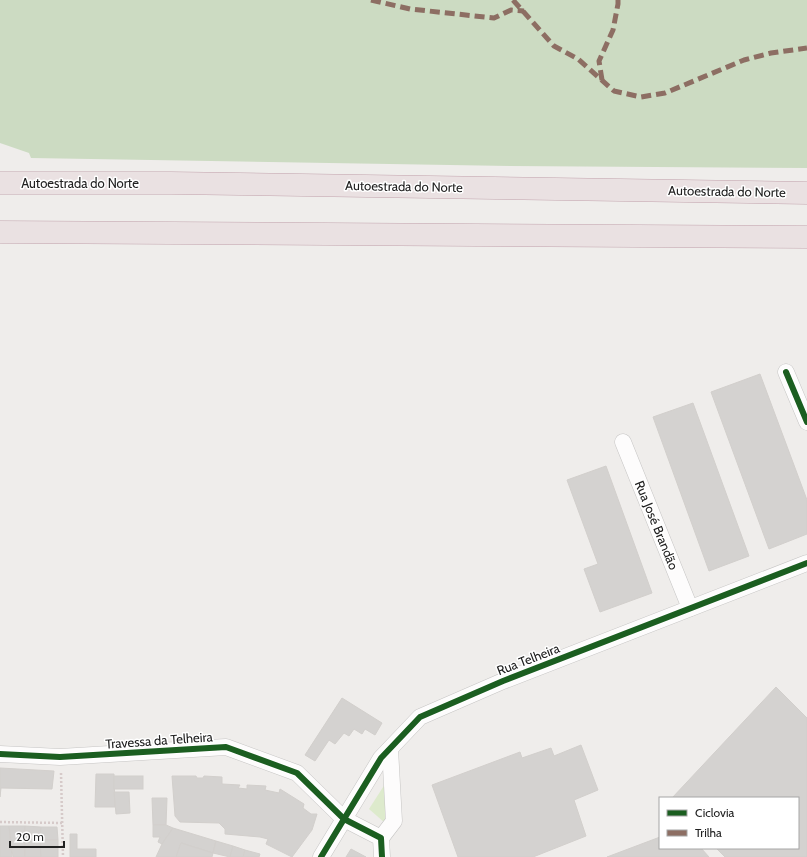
<svg xmlns="http://www.w3.org/2000/svg" width="807" height="857" font-family="Cabin,sans-serif">
<style>
.grass{fill:#ddeacc}
.forest{fill:#ccdbc2}
.building{fill:#d4d2d0;stroke:#d2cfcc}
.lines{fill:none;stroke-linecap:round;stroke-linejoin:round}
.minor-casing{stroke:#c6c5c4;stroke-width:17}
.motorway-casing{stroke:#c2a3ad;stroke-width:23}
.path{stroke:#d6cac9;stroke-width:2.5;stroke-dasharray:2 2;stroke-linecap:butt}
.minor{stroke:#fdfcfc;stroke-width:16}
.motorway{stroke:#eae1e2;stroke-width:22}
.quiet{stroke:#8d6e63;stroke-width:5;stroke-dasharray:10 5;stroke-linecap:butt}
.cycleway-casing{stroke:#fff;stroke-width:8}
.cycleway{stroke:#1b5e20;stroke-width:6}
.labels{text-anchor:middle;dominant-baseline:central;stroke-width:3;stroke-linejoin:round;paint-order:stroke}
.street-label{font-size:13px;fill:#212121;stroke:#fff}
</style>
<rect width="100%" height="100%" fill="#efedeb"/>
<path class="grass" d="M385,784V823L369,809Z"/>
<path class="forest" d="M0,0H807V168L510,166L31,158L29,153L0,143Z"/>
<g class="building">
<path d="M760,374L807,500V534L769,549L711,392Z"/>
<path d="M693,403L749,556L709,571L653,417Z"/>
<path d="M606,466L652,593L600,612L584,569L598,564L567,480Z"/>
<path d="M776,687L807,718V857H725L716,848H798V798H672Z"/>
<path d="M342,698L382,723L375,735L365,729L362,734L354,729L349,736L344,733L335,744L329,740L315,761L305,755Z"/>
<path d="M581,745L598,790L574,800L586,836L533,857H458L432,785L520,752L522,758L551,748L554,756Z"/>
<path d="M0,768L54,771L52,789L1,788L0,797Z"/>
<path d="M96,774H114L115,807H95Z"/>
<rect x="114" y="776" width="29" height="13"/>
<path d="M172,776H196L197,778H203L204,776L222,777V784L240,785L238,788L247,789V785L266,786L265,790L279,793L280,789L304,804L303,808L311,814H317L312,830L292,857L266,844L268,839L260,837L225,834V829L219,823L180,822L175,816Z"/>
<path d="M114,792H129L130,813L116,814Z"/>
<path d="M152,798H167L166,825H153Z"/>
<path d="M153,825H166L173,828L162,844L158,842L160,837H153Z"/>
<path d="M0,826H9L12,857H0Z"/>
<path d="M9,826H25V857H13Z"/>
<path d="M25,826L41,827V857H25Z"/>
<path d="M41,827H57L58,840H40Z"/>
<path d="M173,828L216,841L213,853L181,843L176,857H156L162,844Z"/>
<path d="M70,834H77V849H96V857H70Z"/>
<path d="M660,837V848H701L709,857H607Z"/>
<path d="M40,840H58V857H41Z"/>
<path d="M216,841L233,846L230,857L213,853Z"/>
<path d="M181,843L213,853L212,857H176Z"/>
<path d="M233,846L245,850L243,857H230Z"/>
<path d="M351,849L366,857H346Z"/>
<path d="M245,850L260,854L259,857H243Z"/>
</g>
<g class="lines">
<g class="minor-casing">
<g id="minor">
<path d="M786,372L807,422"/>
<path d="M623,442L690,608"/>
<path d="M0,754L60,757L226,747L297,773L344,819L381,838L382,857"/>
<path d="M381,838L394,821L390,749"/>
<path d="M321,857L381,758L420,717L503,681L807,563"/>
</g>
</g>
<g class="motorway-casing">
<g id="motorway">
<path d="M0,183H171L807,193"/>
<path d="M0,232L807,237"/>
</g>
</g>
<g class="path">
<path d="M61,773L63,857"/>
<path d="M0,822L62,823"/>
</g>
<use href="#minor" class="minor"/>
<use href="#motorway" class="motorway"/>
<g class="quiet">
<path d="M371,0L410,9L494,18L511,10L524,11"/>
<path d="M513,0L554,46L578,59L614,91L641,97L665,93L744,60L771,53L807,48"/>
<path d="M602,80L599,61L613,30L618,4V0"/>
</g>
<g class="cycleway-casing">
<g id="cycleway">
<path d="M786,372L807,422"/>
<path d="M0,754L60,757L226,747L297,773L344,819L381,838L382,857"/>
<path d="M321,857L381,758L420,717L503,681L807,563"/>
</g>
</g>
<use href="#cycleway" class="cycleway"/>
</g>
<g class="labels">
<g class="street-label">
<text x="80" y="183">Autoestrada do Norte</text>
<text transform="translate(404 186) rotate(1)">Autoestrada do Norte</text>
<text transform="translate(727 191) rotate(1)">Autoestrada do Norte</text>
<text transform="translate(657 525) rotate(68)">Rua José Brandão</text>
<text transform="translate(528 659) rotate(-21)">Rua Telheira</text>
<text transform="translate(159 740) rotate(-4)">Travessa da Telheira</text>
</g>
</g>
<rect x="659" y="797" width="140" height="52" fill="#ffffff" stroke="#a6a6a6"/>
<rect x="667" y="810" width="20" height="6" fill="#1b5e20" stroke="#a6a6a6"/>
<text x="695" y="817" font-size="12" fill="#212121">Ciclovia</text>
<rect x="667" y="830" width="20" height="6" fill="#8d6e63" stroke="#a6a6a6"/>
<text x="695" y="837" font-size="12" fill="#212121">Trilha</text>
<path d="M10 841v6h54v-6" fill="none" stroke="#212121" stroke-width="2"/>
<text x="16" y="841" font-size="12" fill="#212121" stroke="#ffffff" stroke-width="3" paint-order="stroke">20 m</text>
</svg>
